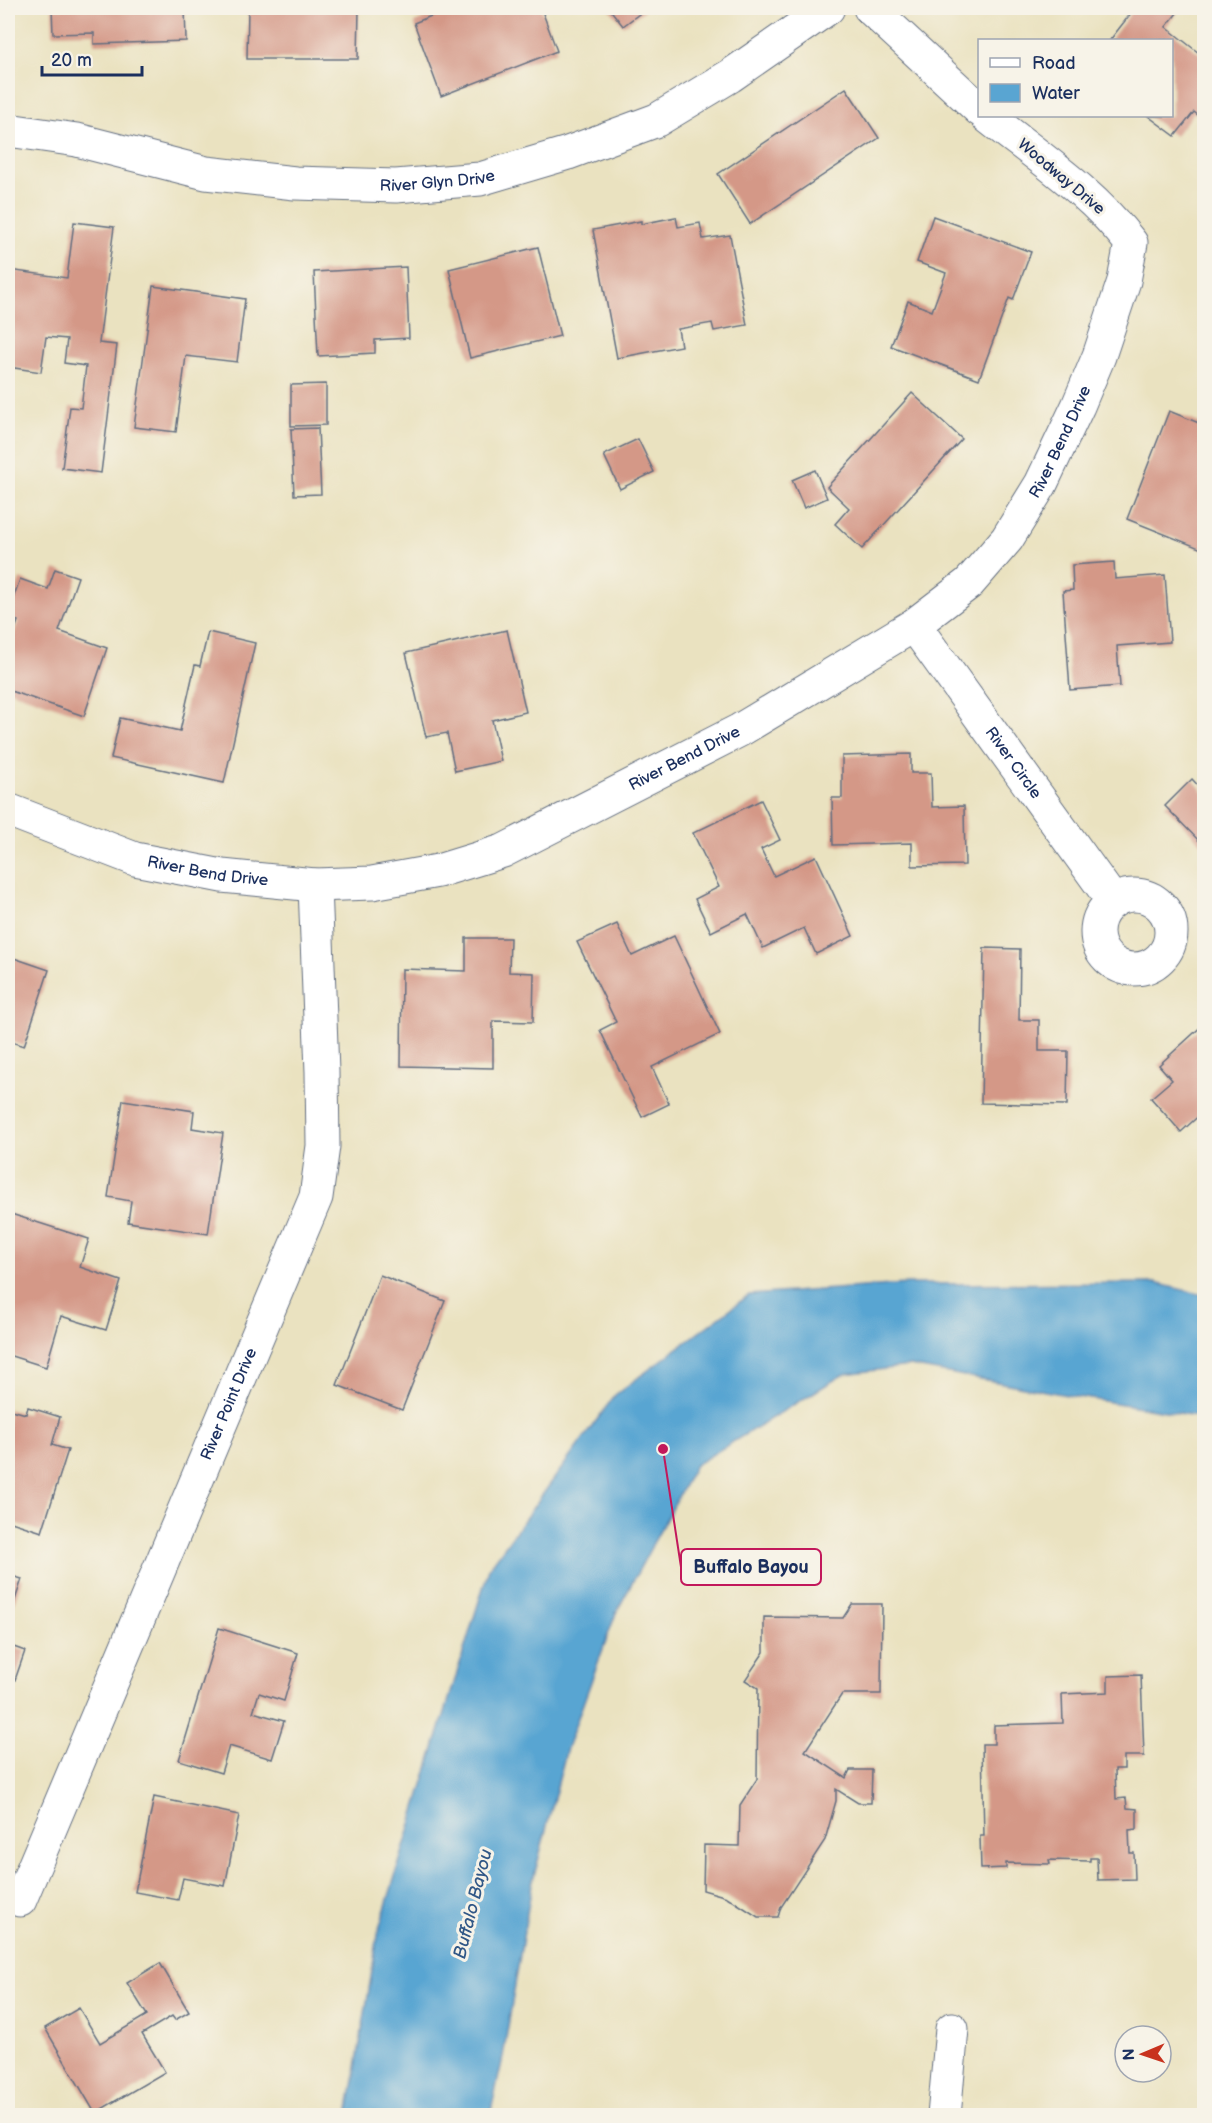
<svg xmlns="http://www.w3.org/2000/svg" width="1212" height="2123" font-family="'Balsamiq Sans',sans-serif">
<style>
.water{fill:#59a5d2;stroke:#3a6a98;stroke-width:1.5}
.building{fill:#d49887}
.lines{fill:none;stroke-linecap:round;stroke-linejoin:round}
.minor-casing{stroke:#636e80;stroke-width:35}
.minor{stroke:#fff;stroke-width:33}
.labels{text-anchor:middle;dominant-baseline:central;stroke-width:6;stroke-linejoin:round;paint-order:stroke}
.street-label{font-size:16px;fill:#1b2f5e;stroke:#f7f3e8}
.water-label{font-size:18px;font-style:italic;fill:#315887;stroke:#f7f3e8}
.leader{fill:none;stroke:#c2185b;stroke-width:2}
.callout-dot{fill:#c2185b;stroke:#f7f3e8;stroke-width:2}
.callout{fill:#f7f3e8;stroke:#c2185b;stroke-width:2}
.callout-label{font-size:18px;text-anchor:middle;font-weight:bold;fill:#1b2f5e}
</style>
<rect width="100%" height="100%" fill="#f7f3e8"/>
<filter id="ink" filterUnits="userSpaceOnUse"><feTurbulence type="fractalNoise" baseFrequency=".0167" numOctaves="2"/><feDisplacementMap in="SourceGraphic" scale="12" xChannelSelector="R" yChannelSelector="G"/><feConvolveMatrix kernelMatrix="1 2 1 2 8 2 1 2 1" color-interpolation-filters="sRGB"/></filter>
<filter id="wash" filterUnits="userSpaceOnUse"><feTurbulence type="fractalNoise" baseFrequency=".008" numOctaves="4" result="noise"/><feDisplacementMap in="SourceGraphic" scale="24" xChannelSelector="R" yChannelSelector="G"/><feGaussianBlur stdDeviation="1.35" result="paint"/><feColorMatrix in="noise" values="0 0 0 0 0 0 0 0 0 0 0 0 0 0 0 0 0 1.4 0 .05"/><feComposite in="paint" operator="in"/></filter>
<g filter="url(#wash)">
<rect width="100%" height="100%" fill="#eae2c0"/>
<path class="water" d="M1155,1283L1204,1295V1417L1078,1397L910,1366L844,1374L695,1465L616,1613L567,1748L532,1884L502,2062L490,2115H348L379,1929L489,1568L615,1395L749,1295L906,1284Z"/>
<g id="blocks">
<g class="building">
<path d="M52,8H185L186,41L94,44V33L53,34Z"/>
<path d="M248,8H359L358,59H247Z"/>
<path d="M434,8H541L557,51L441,96L414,23L436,14Z"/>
<path d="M609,8H647L623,26Z"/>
<path d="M1135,8H1181L1166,27L1204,57V120L1194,112L1175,136L1148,116H1172V40H1110Z"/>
<path d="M846,88L879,138L750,224L718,174Z"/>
<path d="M933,216L1031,252L1013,300L1009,298L979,379L891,346L908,301L932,311L946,273L917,262Z"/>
<path d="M676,217L678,227L700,223L703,239L730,235L747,325L714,331L712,323L678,329L681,346L617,358L593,230L641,221V224Z"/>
<path d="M74,222L114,227L99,343L117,345L101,473L62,468L70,407L81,408L86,366L64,363L67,339L46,337L41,372L8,367L9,270L67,278Z"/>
<path d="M538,247L560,336L470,358L449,269Z"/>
<path d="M406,267L409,338L375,340V353L318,356L314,272Z"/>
<path d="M153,286L245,299L237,362L186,356L176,432L134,427Z"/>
<path d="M326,384V425L291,426V385Z"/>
<path d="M912,393L962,439L862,549L835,524L849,508L827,487Z"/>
<path d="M1169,411L1204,425V550L1127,519Z"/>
<path d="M318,428L321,494L294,495L291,429Z"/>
<path d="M638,439L654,472L620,489L604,455Z"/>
<path d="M815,470L827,498L804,508L792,480Z"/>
<path d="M1114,562L1115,579L1165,575L1170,642L1117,646L1120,686L1070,690L1063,591L1073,590L1072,565Z"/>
<path d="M55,569L78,577L59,631L107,648L84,716L8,690V650L18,621L8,618V613L20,579L48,589Z"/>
<path d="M507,630L526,712L492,720L501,761L455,771L447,733L426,737L406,653Z"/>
<path d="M208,632L255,643L224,783L111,758L120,718L180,731L195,665L200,666Z"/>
<path d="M911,754V773H931L932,807L964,806L965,865L912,866V843L833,845L832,798H842V756Z"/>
<path d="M1192,779L1204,792V846L1165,806Z"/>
<path d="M761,800L780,840L761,849L774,876L816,856L853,936L816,954L804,928L763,948L747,914L711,932L695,899L719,887L693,833Z"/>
<path d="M617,924L632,956L674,936L720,1034L652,1067L669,1104L642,1117L600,1030L616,1022L577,942Z"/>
<path d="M466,938H510L509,972L534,973L533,1022L493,1021V1068L401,1066L402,969L466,971Z"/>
<path d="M984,948L1020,949L1019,1020H1039V1051H1068L1067,1105L981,1103Z"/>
<path d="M8,956L49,970L24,1046L8,1041Z"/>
<path d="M1204,1024V1111L1181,1132L1151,1098L1172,1080L1159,1065Z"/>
<path d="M123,1100L194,1111L192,1128L223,1133L208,1234L128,1222L131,1201L108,1197Z"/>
<path d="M8,1213L89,1239L80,1267L121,1281L106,1330L61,1316L46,1367L8,1355Z"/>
<path d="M380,1275L445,1301L402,1410L337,1385Z"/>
<path d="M28,1407L60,1417L52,1445L68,1450L42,1532L8,1521V1409L26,1414Z"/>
<path d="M8,1575L22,1579L8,1621Z"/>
<path d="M852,1604H882L881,1694H842L805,1751L846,1778L850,1770H872L871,1803H858L836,1789V1801L825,1840L781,1907L778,1917H758L727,1897L703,1890L704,1845L739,1846L740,1805L757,1779L758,1688L745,1680L764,1652V1617L843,1618Z"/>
<path d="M219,1628L298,1653L284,1701L259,1693L253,1712L284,1721L272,1759L229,1746L221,1773L179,1760Z"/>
<path d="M8,1645L25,1651L8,1700Z"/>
<path d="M1141,1675L1144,1756H1124V1769H1115L1116,1799L1126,1798L1127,1808L1137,1809V1829L1129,1830L1130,1853H1134L1135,1879L1098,1880L1097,1858H1090V1861L1049,1860L1050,1864L1006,1863V1868L981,1869L980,1836H984L982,1744H994V1725L1063,1723L1062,1694L1108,1692V1676Z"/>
<path d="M154,1797L239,1815L225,1886L183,1878L178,1900L135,1892Z"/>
<path d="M160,1963L189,2012L175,2020L172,2016L142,2034L165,2072L95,2113L45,2028L79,2008L100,2043L147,2015L127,1983Z"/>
</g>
</g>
</g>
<g filter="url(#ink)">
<use href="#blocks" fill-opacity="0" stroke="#636e80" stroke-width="1.5"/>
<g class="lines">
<g class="minor-casing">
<g id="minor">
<path d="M870,8L980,110"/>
<path id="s1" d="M8,130L77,140L206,173L295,183L396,186L480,179L568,153L657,120L730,76L828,8"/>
<path id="s2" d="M914,625L1113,901"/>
<path id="s3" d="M8,810L135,859L222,876L315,885L372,883L438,871L503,851L740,730L914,625L969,583L1007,539L1041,484L1078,406L1099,356L1124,281L1131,243C1092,192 1037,156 987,116"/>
<circle cx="1134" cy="932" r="37"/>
<path id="s4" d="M20,1900L316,1197L323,1146L322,1072L315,885"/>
<path d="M944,2116L952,2029"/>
</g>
</g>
<use href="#minor" class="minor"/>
</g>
</g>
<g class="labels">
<g class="street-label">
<text transform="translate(1061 177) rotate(40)">Woodway Drive</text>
<text stroke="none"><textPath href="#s1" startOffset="435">River Glyn Drive</textPath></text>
<text stroke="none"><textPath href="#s3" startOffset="1218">River Bend Drive</textPath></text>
<text stroke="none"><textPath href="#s3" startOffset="714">River Bend Drive</textPath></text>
<text stroke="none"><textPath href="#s2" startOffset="170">River Circle</textPath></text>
<text stroke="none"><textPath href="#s3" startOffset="210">River Bend Drive</textPath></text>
<text stroke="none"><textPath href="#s4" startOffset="538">River Point Drive</textPath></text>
</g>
<g class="water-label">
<text transform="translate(473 1904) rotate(-76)">Buffalo Bayou</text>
</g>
</g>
<path class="leader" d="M663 1449L681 1567"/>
<circle class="callout-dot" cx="663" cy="1449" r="6"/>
<rect class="callout" x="681" y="1549" width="140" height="36" rx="6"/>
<g class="callout-label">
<text x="751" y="1573">Buffalo Bayou</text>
</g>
<rect width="1212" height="2123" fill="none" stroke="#f7f3e8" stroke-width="30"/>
<rect x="978" y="39" width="195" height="78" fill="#f7f3e8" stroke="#9fa5b1" stroke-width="1.5"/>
<rect x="990" y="58" width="30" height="9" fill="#ffffff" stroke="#9fa5b1" stroke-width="1.5"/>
<text x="1032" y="69" font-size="18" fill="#1b2f5e">Road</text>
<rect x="990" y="84" width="30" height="18" fill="#59a5d2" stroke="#9fa5b1" stroke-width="1.5"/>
<text x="1032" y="99" font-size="18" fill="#1b2f5e">Water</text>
<g transform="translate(1143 2054) rotate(268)"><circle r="28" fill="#f7f3e8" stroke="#9fa5b1" stroke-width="1.5"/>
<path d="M0-4.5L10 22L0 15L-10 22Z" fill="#c8321e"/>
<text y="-9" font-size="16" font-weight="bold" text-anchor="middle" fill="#1b2f5e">N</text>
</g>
<path d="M42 66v9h100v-9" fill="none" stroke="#1b2f5e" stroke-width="3"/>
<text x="51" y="66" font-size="18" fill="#1b2f5e" stroke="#f7f3e8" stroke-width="4.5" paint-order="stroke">20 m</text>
</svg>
